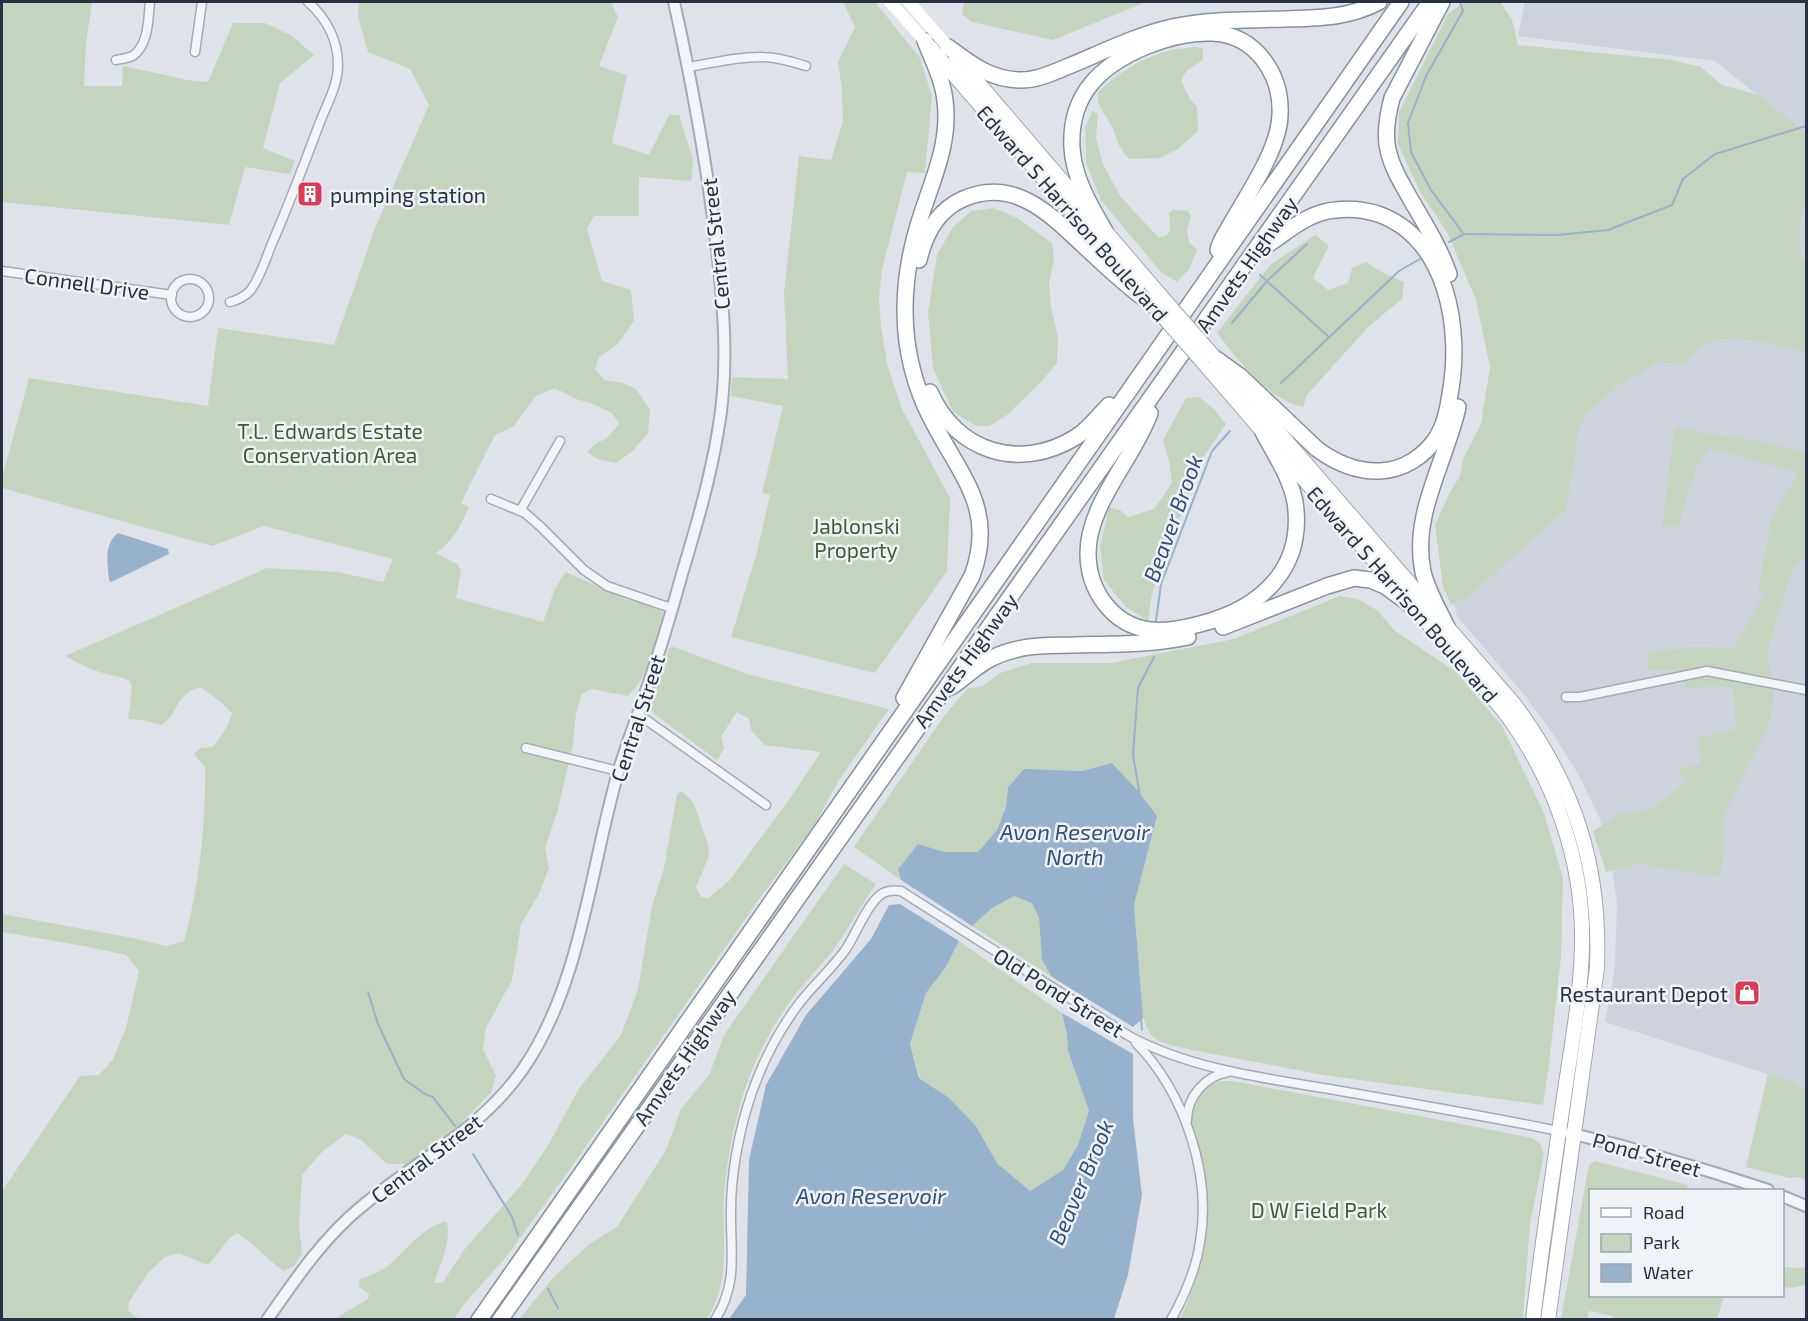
<svg xmlns="http://www.w3.org/2000/svg" width="1808" height="1321" font-family="'Exo 2',sans-serif">
<style>
.built{fill:#cdd2dc}
.green{fill:#c5d4bf}
.water{fill:#97b2cc}
.lines{fill:none;stroke-linecap:round;stroke-linejoin:round}
.stream{stroke:#97b2cc;stroke-width:2}
.minor-casing{stroke:#a4aab4;stroke-width:11}
.tertiary-casing{stroke:#a4aab4;stroke-width:14}
.primary-casing{stroke:#9da8b6;stroke-width:16}
.motorway-casing{stroke:#8591a1;stroke-width:18}
.minor{stroke:#f2f4f7;stroke-width:8}
.tertiary{stroke:#f2f4f7;stroke-width:10}
.secondary{stroke:#fff;stroke-width:12}
.primary{stroke:#fff;stroke-width:14}
.motorway{stroke:#fff;stroke-width:15}
.primary-bridge-casing{stroke:#9da8b6;stroke-width:16;stroke-linecap:butt}
.primary-bridge{stroke:#fff;stroke-width:14}
.labels{text-anchor:middle;dominant-baseline:central;stroke-width:5;stroke-linejoin:round;paint-order:stroke}
.poi-label{font-size:21px;fill:#273142;stroke:#eff2f7;text-anchor:start}
.street-label{font-size:21px;fill:#273142;stroke:#eff2f7}
.park-label{font-size:21px;fill:#3c5e33;stroke:#eff2f7}
.water-label{font-size:22px;font-style:italic;fill:#2e5079;stroke:#eff2f7}
</style>
<rect width="100%" height="100%" fill="#dfe3e9"/>
<path class="built" d="M1525,2H1806V1090L1796,1083L1605,1022L1611,993L1615,963L1617,903L1609,848L1600,819L1578,774L1555,737L1523,693L1457,616L1441,538L1794,169L1805,133L1715,61L1518,36Z"/>
<g class="green">
<path d="M2,2H92L86,44L84,86H122L123,66L188,80L208,82L233,23H265L292,36L314,55L280,83L263,148L295,161L290,174L245,167L229,225L2,202Z"/>
<path d="M359,2H611L618,17L599,66L627,75L612,143L649,155L669,115H679L693,160L691,181L639,177V216H594L587,229L602,281L631,290L634,321L617,345L599,357L595,369L604,380L623,383L636,389L650,410L648,433L632,452L616,463L597,459L587,452L595,444L607,438L619,424L612,413L593,404L576,399L555,388L536,396L514,426L495,435L461,503L469,507C459,528 455,539 436,553L457,564L461,570L456,598L543,622C550,605 553,587 566,572L625,599L647,605L663,612C656,640 650,676 628,696L591,689L582,694L576,713L573,745L557,813L545,848L549,868L538,896L521,924L512,980L486,1028L483,1049L496,1076L491,1092L445,1140L413,1164H387L361,1140L346,1134L322,1152L302,1175L299,1225L302,1253L294,1266L284,1271C267,1260 255,1244 237,1233C222,1242 220,1255 207,1265L179,1253L165,1257L148,1273L129,1302L128,1311L140,1319H2V1191L80,1076L99,1075L113,1059L126,1028L139,971L126,955L84,946L2,932V914L133,938L166,946L184,941C199,888 206,822 205,767L194,754L200,748L213,747L227,727L232,713L222,703L201,687C174,693 179,716 161,725L143,720L128,719L132,688L130,681C122,677 115,676 106,674C91,670 78,663 65,656L267,568L338,572L383,582L393,559L264,526L212,546L2,488V478L29,378L208,406L218,328L334,345L375,228L429,105L410,69L368,52L358,17Z"/>
<path d="M843,2H875L920,58L932,96L925,173L907,172L882,270L879,298L881,326L887,364L902,409L950,498L947,571L875,673L731,637L757,552L770,495L762,493L783,406L731,396L732,377L788,379L784,293L799,156L831,160L843,121L842,89L838,62L855,27Z"/>
<path d="M964,2H1146L1053,40L972,22L962,14Z"/>
<path d="M1464,2L1501,3L1512,20L1518,45L1672,60L1701,67L1722,85L1759,95L1805,133L1806,190L1799,231L1801,259L1806,263V347L1804,351C1770,346 1729,326 1697,349C1693,353 1689,359 1685,364L1659,362L1620,384L1586,414L1579,429L1566,510L1468,597L1451,605L1443,587L1435,525L1451,490L1460,476L1463,459L1481,424L1490,367L1476,300L1447,232L1420,192L1398,144L1399,112L1448,14Z"/>
<path d="M1196,47L1203,49V60L1187,70L1181,81L1190,99L1197,107L1198,131L1178,149L1159,158L1130,159C1116,145 1119,143 1112,127C1105,112 1097,110 1098,92C1118,73 1144,56 1172,50C1180,48 1188,48 1196,47Z"/>
<path d="M1092,111L1098,114L1096,138L1103,164L1120,196L1158,237L1165,236L1170,232L1169,213L1173,210L1188,211L1191,216L1187,230L1189,242L1197,250L1189,269L1177,282L1161,272L1101,200L1086,163L1085,128Z"/>
<path d="M994,208L1019,219L1052,243L1054,259L1049,284L1051,307L1058,337L1057,363L1041,382L1007,415L989,426H976L953,412L933,368L928,312L937,255L953,227L971,211Z"/>
<path d="M1315,235L1329,245L1313,278L1328,290L1348,283L1352,268L1366,262L1380,271L1404,282L1402,299L1369,326L1307,395L1303,407C1267,399 1239,361 1217,333L1270,265Z"/>
<path d="M1199,397L1214,409L1226,424L1201,461L1152,593L1148,621L1126,607L1104,580L1100,547L1109,507L1120,510L1128,517L1154,509L1172,483L1169,461L1163,440L1186,398Z"/>
<path d="M1675,428L1751,440L1806,452V554L1793,569L1783,597L1767,655L1774,697L1768,728L1750,761L1723,817L1724,846L1721,877L1638,864L1606,872L1593,831L1620,814L1652,809L1685,783L1679,769L1701,763L1698,738L1736,729L1733,687L1714,686L1688,689L1674,670H1648L1649,652L1695,647L1734,648L1765,593L1758,590L1771,522L1798,472L1709,448L1695,470L1679,526L1662,527Z"/>
<path d="M1340,596L1357,599L1377,610L1395,631L1456,672L1502,726L1544,813L1563,878L1561,957L1549,1065L1543,1105L1323,1075L1182,1048L1158,1041L1150,1034L1143,1018L1134,905L1157,816L1112,763L1082,771L1024,769L1008,787L1006,807L997,830L978,852H945L918,844L898,869L901,880L854,847L944,716L967,689L983,686L1000,673L1032,663H1111L1234,639Z"/>
<path d="M674,647L747,674L889,709L839,780L814,826L762,895L568,1172L507,1256L464,1304L454,1319H334L368,1299L369,1294L359,1287L360,1279C370,1276 382,1271 390,1264C408,1248 422,1228 446,1221C453,1237 440,1266 434,1283L443,1282L464,1250L522,1184L549,1144L578,1090L621,1035L638,989L652,906L664,868L677,794L682,791L693,802L708,844L709,856L696,887L701,897L708,898L729,881L791,797L821,752L764,745L751,730L749,719L737,712L721,736L724,748L717,760L653,713L651,706L669,648Z"/>
<path d="M844,864L876,884C862,904 850,926 836,946C825,962 810,976 798,991C770,1027 749,1069 738,1113C731,1140 726,1167 724,1195C722,1237 731,1282 707,1319H519L554,1277L588,1245L617,1227L666,1150L681,1109L709,1075L724,1035Z"/>
<path d="M1014,895L1032,903L1039,918L1042,960L1052,977L972,926L992,908Z"/>
<path d="M959,941L1062,1013L1067,1034L1068,1051L1089,1111L1078,1145L1063,1170L1030,1191L997,1163L976,1126L948,1097L920,1078L910,1044L926,993L946,967Z"/>
<path d="M1768,1074L1796,1083L1806,1090V1181L1799,1177L1789,1178L1746,1167Z"/>
<path d="M1223,1081H1232L1451,1122L1532,1138L1540,1143L1544,1154L1530,1224L1523,1319L1179,1320C1205,1269 1214,1223 1203,1167C1200,1151 1190,1133 1192,1117C1193,1099 1205,1084 1223,1081Z"/>
<path d="M1595,1161L1688,1185L1687,1190H1590V1296H1724L1717,1319H1612L1613,1316L1589,1311L1587,1319H1561L1589,1165Z"/>
<path d="M1782,1267L1798,1268L1806,1267V1285L1792,1288L1783,1287Z"/>
</g>
<g class="water">
<path d="M118,533L168,549L169,554L111,582L109,580C108,563 103,545 118,533Z"/>
<path d="M1112,763L1137,790L1157,816L1134,905L1143,1018L1133,1027L1052,977L1042,960L1039,918L1032,903L1014,896L992,908L972,926L901,880L898,869L918,844L945,852H978L997,830L1006,807L1008,787L1024,769L1082,771Z"/>
<path d="M900,904L959,941L946,967L926,993L910,1044L919,1078L948,1097L976,1126L997,1163L1030,1191L1063,1170L1078,1145L1089,1111L1068,1051L1067,1034L1062,1013L1133,1054V1119L1142,1195L1128,1275L1114,1319H729L746,1295L749,1160L766,1085L806,1015L871,939L889,905Z"/>
</g>
<g class="lines">
<g class="stream">
<path d="M1460,2L1463,11L1426,76L1408,123L1411,152L1431,190L1463,233"/>
<path d="M1464,234L1557,235L1608,230L1672,205L1683,179L1715,154L1806,126"/>
<path d="M1449,242L1464,234"/>
<path d="M1260,275L1329,337"/>
<path d="M1232,323L1267,281L1307,244"/>
<path d="M1281,383L1399,271L1420,259"/>
<path d="M1156,621L1161,584L1212,451L1230,431"/>
<path d="M1140,796L1133,755L1138,688L1154,657"/>
<path d="M368,992L378,1024L404,1079L425,1094L433,1097L455,1126"/>
<path d="M1141,1019L1142,1030"/>
<path d="M473,1154L512,1217L518,1235"/>
<path d="M548,1289L558,1308"/>
</g>
<g class="minor-casing">
<g id="minor">
<path d="M195,52L202,2"/>
<path d="M116,60C122,59 130,58 134,55C149,43 148,19 150,2"/>
<path d="M688,67C713,63 739,56 764,57C778,57 792,62 806,66"/>
<path d="M2,271L172,295"/>
<circle cx="190" cy="298" r="19"/>
<path d="M230,302C238,300 244,297 250,291C261,277 266,257 273,241C290,202 305,162 320,122C327,104 338,85 338,65C338,40 326,18 308,2"/>
<path d="M491,499L525,513L541,527L584,570L607,586L665,606L673,607"/>
<path d="M520,511L560,441"/>
<path d="M1566,697H1580L1707,671L1806,690"/>
<path d="M638,714L766,805"/>
<path d="M526,748L618,771"/>
<path d="M1136,1043C1184,1092 1212,1174 1200,1242C1196,1270 1185,1295 1171,1320"/>
<path d="M1187,1120C1187,1097 1205,1076 1228,1072"/>
<path d="M715,1320C739,1282 730,1251 731,1209C731,1191 733,1173 736,1155C745,1101 766,1048 798,1005C813,985 832,969 846,949C856,934 868,902 883,893C889,890 895,890 901,891L1129,1036C1193,1070 1265,1078 1335,1090C1410,1103 1485,1116 1559,1131"/>
</g>
</g>
<g class="tertiary-casing">
<g id="tertiary">
<path d="M1569,1133L1619,1145L1715,1173L1768,1190"/>
<path d="M1782,1196L1806,1206"/>
<path d="M267,1320C295,1280 323,1238 361,1207C417,1160 480,1131 523,1069C577,991 589,883 613,791C621,758 634,726 645,694C659,654 671,614 682,574C696,527 710,480 718,431C730,365 723,299 715,233C705,155 691,78 674,2"/>
</g>
</g>
<g class="primary-casing">
<g id="primary">
<path d="M930,47L1137,287"/>
<path d="M956,57L1160,295"/>
<path d="M1202,361L1503,710C1554,777 1584,861 1582,946C1581,994 1572,1043 1565,1090C1554,1167 1542,1243 1533,1320"/>
<path d="M1224,369L1514,704C1575,786 1601,866 1597,968L1548,1320"/>
</g>
</g>
<g class="motorway-casing">
<g id="motorway">
<path d="M1442,2L1392,98C1388,113 1385,128 1387,144C1390,165 1401,182 1411,200C1425,224 1440,248 1449,274"/>
<path d="M948,47C971,64 991,80 1021,80C1038,80 1054,72 1069,66C1103,52 1137,35 1172,27C1209,19 1248,20 1286,19C1319,18 1349,18 1379,2"/>
<path d="M1105,231C1090,205 1074,179 1072,148C1069,94 1101,65 1147,46C1167,38 1191,32 1213,33C1256,35 1282,75 1280,115C1279,149 1249,192 1232,222C1227,231 1220,240 1218,250"/>
<path d="M919,260C925,234 938,210 963,199C1015,176 1052,216 1086,248C1108,268 1128,288 1153,305"/>
<path d="M1215,358L1240,376L1317,449C1336,463 1356,472 1380,471C1403,470 1424,457 1437,437C1445,424 1448,409 1450,394C1462,330 1448,239 1378,214C1362,209 1345,208 1328,211C1301,217 1284,235 1261,249"/>
<path d="M930,392C956,452 1020,472 1076,437C1089,429 1098,416 1109,405"/>
<path d="M1150,413C1134,458 1088,504 1088,553C1088,590 1112,625 1150,630C1167,632 1184,628 1200,624C1260,609 1305,569 1295,502C1290,476 1275,455 1263,432"/>
<path d="M1223,627L1327,586L1354,578L1370,580L1385,586L1416,609"/>
<path d="M1447,627C1439,610 1428,592 1423,572C1411,514 1446,462 1458,407"/>
<path d="M951,687C965,678 977,665 992,658C1018,645 1046,645 1073,645C1112,644 1151,645 1188,637"/>
<path d="M904,698L972,576C996,511 963,479 934,424C920,399 911,370 907,342C902,303 906,267 917,229C929,186 951,147 945,101C943,80 933,61 925,41"/>
<path d="M479,1320L1401,2"/>
<path d="M500,1320C809,879 1122,442 1430,2"/>
</g>
</g>
<use href="#minor" class="minor"/>
<use href="#tertiary" class="tertiary"/>
<g class="secondary">
<path d="M890,2L925,41"/>
<path d="M909,2L948,47"/>
</g>
<use href="#primary" class="primary"/>
<use href="#motorway" class="motorway"/>
<g class="primary-bridge-casing">
<g id="primary-bridge">
<path d="M1160,295L1215,358"/>
<path d="M1153,305L1202,361"/>
</g>
</g>
<use href="#primary-bridge" class="primary-bridge"/>
</g>
<defs>
<g id="building-square" transform="scale(1.35)"><rect x="-9" y="-9" width="18" height="18" rx="4" fill="#d83b54" stroke="#eff2f7"/><path d="M-4-6H4V6H1V3H-1V6H-4ZM-2.5-4.3h1.7v1.8h-1.7ZM.8-4.3h1.7v1.8H.8ZM-2.5-1h1.7V.8h-1.7ZM.8-1h1.7V.8H.8Z" fill="#fff"/></g>
<g id="shop-square" transform="scale(1.35)"><rect x="-9" y="-9" width="18" height="18" rx="4" fill="#d83b54" stroke="#eff2f7"/><path d="M-5-2.5h2.3a2.7 3.5 0 0 1 5.4 0H5L5.5 6h-11ZM-1.5-2.5h3a1.5 2.3 0 0 0-3 0Z" fill="#fff"/></g>
</defs>
<g fill-rule="evenodd">
<use href="#building-square" x="310" y="194"/>
<use href="#shop-square" x="1747" y="993"/>
</g>
<g class="labels">
<g class="poi-label">
<text x="330" y="194">pumping station</text>
<text x="1728" y="993" text-anchor="end">Restaurant Depot</text>
</g>
<g class="street-label">
<text transform="translate(1073 213) rotate(49)">Edward S Harrison Boulevard</text>
<text transform="translate(715 244) rotate(-96)">Central Street</text>
<text transform="translate(1246 264) rotate(-55)">Amvets Highway</text>
<text transform="translate(87 283) rotate(8)">Connell Drive</text>
<text transform="translate(1403 594) rotate(49)">Edward S Harrison Boulevard</text>
<text transform="translate(965 660) rotate(-54)">Amvets Highway</text>
<text transform="translate(637 718) rotate(-72)">Central Street</text>
<text transform="translate(1059 992) rotate(32)">Old Pond Street</text>
<text transform="translate(684 1057) rotate(-55)">Amvets Highway</text>
<text transform="translate(1647 1154) rotate(16)">Pond Street</text>
<text transform="translate(426 1158) rotate(-37)">Central Street</text>
</g>
<g class="park-label">
<text x="330" y="430">T.L. Edwards Estate<tspan x="330" dy="24">Conservation Area</tspan></text>
<text x="856" y="525">Jablonski<tspan x="856" dy="24">Property</tspan></text>
<text x="1319" y="1209">D W Field Park</text>
</g>
<g class="water-label">
<text transform="translate(1172 518) rotate(-70)">Beaver Brook</text>
<text x="1075" y="831">Avon Reservoir<tspan x="1075" dy="25">North</tspan></text>
<text transform="translate(1080 1182) rotate(-67)">Beaver Brook</text>
<text x="871" y="1195">Avon Reservoir</text>
</g>
</g>
<rect width="1808" height="1321" fill="none" stroke="#273142" stroke-width="6"/>
<rect x="1589" y="1189" width="195" height="108" fill="#eff2f7" stroke="#9fa5af" stroke-width="1.5"/>
<rect x="1601" y="1208" width="30" height="9" fill="#ffffff" stroke="#9fa5af" stroke-width="1.5"/>
<text x="1643" y="1219" font-size="18" fill="#273142">Road</text>
<rect x="1601" y="1234" width="30" height="18" fill="#c5d4bf" stroke="#9fa5af" stroke-width="1.5"/>
<text x="1643" y="1249" font-size="18" fill="#273142">Park</text>
<rect x="1601" y="1264" width="30" height="18" fill="#97b2cc" stroke="#9fa5af" stroke-width="1.5"/>
<text x="1643" y="1279" font-size="18" fill="#273142">Water</text>
</svg>
